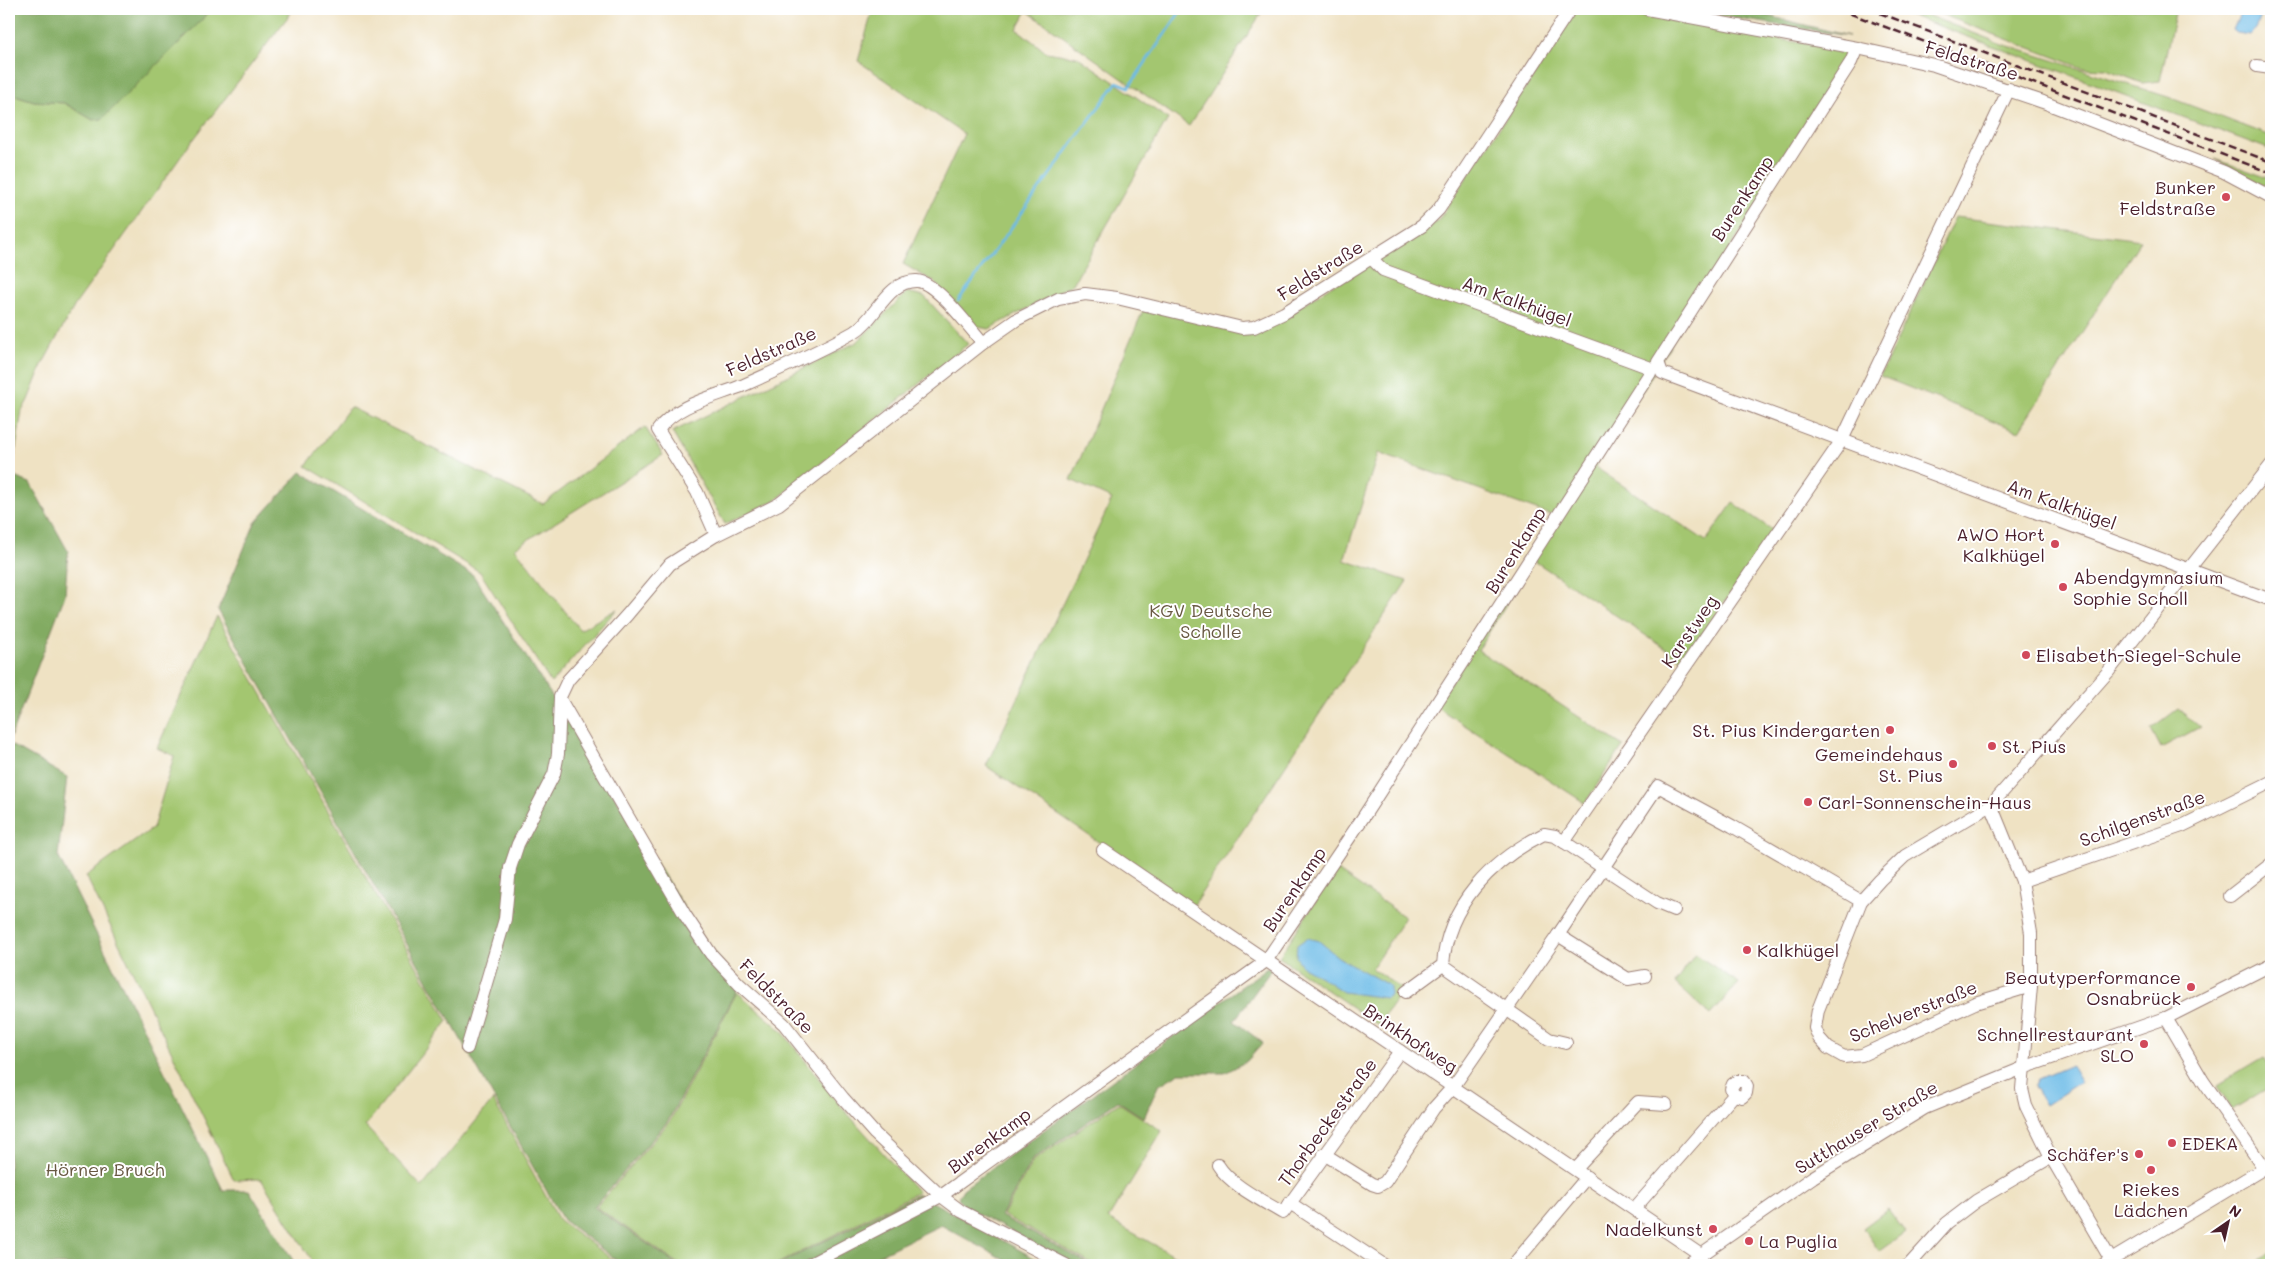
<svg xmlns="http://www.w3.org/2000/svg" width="2280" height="1274" font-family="Mali,sans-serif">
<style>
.green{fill:#a3c670;stroke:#76724e}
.forest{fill:#82ab62;stroke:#666546}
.water{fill:#6cbbe7;stroke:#5b6d89}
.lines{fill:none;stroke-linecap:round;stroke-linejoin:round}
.stream{stroke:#6cbbe7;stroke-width:2.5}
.minor-casing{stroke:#9c8077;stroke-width:14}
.minor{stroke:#fff;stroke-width:12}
.rail{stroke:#4a1f2b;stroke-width:2.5;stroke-dasharray:8 4;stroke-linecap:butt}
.poi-dot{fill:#d1495b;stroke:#fff;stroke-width:2}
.labels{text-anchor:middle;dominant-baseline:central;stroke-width:4;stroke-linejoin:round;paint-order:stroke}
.street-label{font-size:18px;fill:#4a1f2b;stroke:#fff}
.poi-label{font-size:18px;fill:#4a1f2b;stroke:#fff;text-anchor:end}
.park-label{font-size:18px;fill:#695943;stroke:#fff}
</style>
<rect width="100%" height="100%" fill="#fff"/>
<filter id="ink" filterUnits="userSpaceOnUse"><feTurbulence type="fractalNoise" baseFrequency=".02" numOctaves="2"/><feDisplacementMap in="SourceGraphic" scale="10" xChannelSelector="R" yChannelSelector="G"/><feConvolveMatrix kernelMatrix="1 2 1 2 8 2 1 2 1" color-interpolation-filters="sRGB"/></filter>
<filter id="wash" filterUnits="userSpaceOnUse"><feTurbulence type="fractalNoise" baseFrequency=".0096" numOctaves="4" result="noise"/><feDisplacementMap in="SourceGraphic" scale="20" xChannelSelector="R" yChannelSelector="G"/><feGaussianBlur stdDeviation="1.12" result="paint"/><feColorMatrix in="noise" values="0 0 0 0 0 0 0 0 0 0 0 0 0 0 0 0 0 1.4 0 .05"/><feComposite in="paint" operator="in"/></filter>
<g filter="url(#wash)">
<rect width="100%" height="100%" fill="#efe2c3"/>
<g class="green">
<path d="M210,9H294L187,148L75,305L42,365L28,400L22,411L13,467L9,465V93L34,101L64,103L93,120L200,22Z"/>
<path d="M873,9H1264L1189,126L1027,11L1017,29L1046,52L1078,57L1168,119L1073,284L989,329L978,327L933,281L903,264L964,134L858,61Z"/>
<path d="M1582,9H1603L1842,50L1847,60L1595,467L1706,541L1733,503L1774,531L1684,661L1533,560L1478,650L1623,746L1585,803L1435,706L1556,517L1378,453L1344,560L1407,581L1193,906L986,766L1112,499L1071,480L1144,308L1257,334L1385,251L1438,221L1576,12Z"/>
<path d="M1893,9H1911L2002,44L2168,97L2271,136V150Z"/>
<path d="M1927,9H2176L2160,81L2142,83L2106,69L2083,68Z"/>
<path d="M2215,159L2271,179V188L2265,186Z"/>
<path d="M1955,217L2141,240L2019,431L1880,376Z"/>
<path d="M907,292L924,296L968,344L776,500L725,524L672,432L857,342Z"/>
<path d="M350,407L543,504L645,427L663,455L515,548L580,630L617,609L551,683L480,572L306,466Z"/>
<path d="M217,616L448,1021L365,1126L422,1187L493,1100L559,1220L620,1265H315L261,1179L234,1180L86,876L153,828L174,756L157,748Z"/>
<path d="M2178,709L2200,727L2161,748L2151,729Z"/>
<path d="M1336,870L1405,917L1372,968L1403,990L1378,1025L1279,957Z"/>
<path d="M1695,954L1739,983L1710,1015L1675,983Z"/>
<path d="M737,992L781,1030L838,1103L918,1192L775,1265H680L596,1207L670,1121Z"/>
<path d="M2264,1057L2271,1069V1086L2232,1110L2217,1085Z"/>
<path d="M1119,1103L1162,1131L1108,1219L1191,1265H1094L1003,1215L1033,1161Z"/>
<path d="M1888,1209L1905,1232L1879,1251L1863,1228Z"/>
<path d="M2271,1254V1265H2251Z"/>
</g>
<g class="forest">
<path d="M9,9H210L200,22L102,119L93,120L64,103L34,101L9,93Z"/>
<path d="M1676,9H1741L1849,36Z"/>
<path d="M301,472L473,575L565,716L708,946L741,983L668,1121L594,1207L678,1265H623L563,1220L218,610L255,523Z"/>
<path d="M9,475L30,483L68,551L65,595L9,741Z"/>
<path d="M9,744L67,777L58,856L223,1190H249L296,1265H9Z"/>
<path d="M1267,968L1271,970L1234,1021L1263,1043L1247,1061L1225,1073H1179L1158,1086L1144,1118L1118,1101L1032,1160L1001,1216L1091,1265H1074L963,1206L958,1198L963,1189Z"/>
<path d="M918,1194L1047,1265H1014L941,1225L858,1265H777Z"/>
</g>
<g class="water">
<path d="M2242,9H2264L2256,29L2249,35L2237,33L2233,30Z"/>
<path d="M1307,938L1319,941L1338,957L1390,986V995L1386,998L1343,992L1324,979L1303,967L1296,957L1297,945Z"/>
<path d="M2071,1065L2081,1082L2045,1105L2034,1086L2038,1079Z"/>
</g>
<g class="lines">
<path class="stream" d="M958,301L1117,82L1129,87L1182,9"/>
</g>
</g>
<g filter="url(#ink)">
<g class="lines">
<g class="minor-casing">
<g id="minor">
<path d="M1647,9L1857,48L1934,65L2043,102L2224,172L2271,197"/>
<path d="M1857,48L1851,62L1658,362L1662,373L2271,600"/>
<path d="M2257,66L2271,68"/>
<path d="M716,535L697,492L658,430C676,404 715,397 744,385C780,369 818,352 854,332C876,319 887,280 917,281C936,282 970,328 983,343"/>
<path d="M561,701L685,915L711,954L739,984L784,1024L843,1098L875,1134L941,1196L961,1211L1066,1265"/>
<path d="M1991,805L2022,881L2031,933V986L2022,1089L2026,1106L2051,1157L2111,1260"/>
<path d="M1564,842L1842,440L2009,89"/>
<path d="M1103,850L1701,1255"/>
<path d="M2022,881L2182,826L2271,782"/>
<path d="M2230,896L2271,864"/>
<path d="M1443,965L1549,1039L1566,1043"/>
<path d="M1645,976L1628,979L1558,935L1658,786L1732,826L1861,901"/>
<path d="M2031,986L1975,1003L1862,1055L1844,1057L1828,1048L1819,1038L1815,1028L1818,1010L1861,901L1880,880L1905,856L1991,805L2108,672L2271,465"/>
<path d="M1406,992L1443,965C1447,905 1492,860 1544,834L1555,836L1657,903L1674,910"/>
<path d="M2166,1018L2203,1081L2264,1168"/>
<path d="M467,1048L505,919L510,868L518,844L554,774L558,754L560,697L568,680L627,615L670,564L716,535L779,504L983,343L1016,320L1058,299L1085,294L1117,298L1242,328L1254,327L1284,313L1422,226L1439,209L1570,9"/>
<path d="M1324,1154L1372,1184L1378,1186L1385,1182L1434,1108L1453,1087L1558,935"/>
<path d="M1218,1165C1230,1185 1263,1201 1283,1213L1400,1051"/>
<path d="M1576,1169L1638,1102L1666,1104"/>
<path d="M1290,1203L1384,1265"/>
<path d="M1634,1209L1734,1095L1742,1097L1746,1093L1747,1086L1744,1081H1737L1733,1084L1731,1089L1734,1095"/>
<path d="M808,1265L941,1196L1266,961L1364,816L1650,373L1648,367L1383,270L1372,259"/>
<path d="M1513,1265L1587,1177"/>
<path d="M1687,1265L1813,1177L1925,1108L2023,1068L2166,1018L2271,965"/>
<path d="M1909,1265L1947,1223L1976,1201L2051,1157"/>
<path d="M2103,1265L2271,1164"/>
</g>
</g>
<use href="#minor" class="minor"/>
<g class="rail">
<path d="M1838,9L2271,173"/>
<path d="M1869,9L2271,162"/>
</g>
</g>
</g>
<g class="poi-dot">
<circle cx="2226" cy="197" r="5"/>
<circle cx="2055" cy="544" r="5"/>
<circle cx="2063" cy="587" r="5"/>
<circle cx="2026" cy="655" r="5"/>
<circle cx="1890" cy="730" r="5"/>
<circle cx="1992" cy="746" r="5"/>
<circle cx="1953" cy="764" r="5"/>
<circle cx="1808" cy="802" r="5"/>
<circle cx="1747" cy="950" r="5"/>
<circle cx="2191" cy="987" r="5"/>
<circle cx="2144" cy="1044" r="5"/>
<circle cx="2172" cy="1143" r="5"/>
<circle cx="2139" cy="1154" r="5"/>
<circle cx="2151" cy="1170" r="5"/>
<circle cx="1713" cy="1229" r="5"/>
<circle cx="1749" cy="1241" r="5"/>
</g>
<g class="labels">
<g class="street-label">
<text transform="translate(1972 60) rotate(17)">Feldstraße</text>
<text transform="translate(1742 198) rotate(-57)">Burenkamp</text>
<text transform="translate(1320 270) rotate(-32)">Feldstraße</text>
<text transform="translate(1517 301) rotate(20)">Am Kalkhügel</text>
<text transform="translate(771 351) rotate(-24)">Feldstraße</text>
<text transform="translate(2062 504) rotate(20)">Am Kalkhügel</text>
<text transform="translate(1515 550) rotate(-58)">Burenkamp</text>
<text transform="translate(1689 631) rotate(-55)">Karstweg</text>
<text transform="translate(2142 818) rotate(-20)">Schilgenstraße</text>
<text transform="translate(1294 889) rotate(-56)">Burenkamp</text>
<text transform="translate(777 996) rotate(45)">Feldstraße</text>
<text transform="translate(1913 1011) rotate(-22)">Schelverstraße</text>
<text transform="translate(1411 1038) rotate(34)">Brinkhofweg</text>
<text transform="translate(1327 1122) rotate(-54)">Thorbeckestraße</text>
<text transform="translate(1866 1127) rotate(-31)">Sutthauser Straße</text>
<text transform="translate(989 1140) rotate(-36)">Burenkamp</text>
</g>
<g class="poi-label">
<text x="2216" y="187">Bunker<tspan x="2216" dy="21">Feldstraße</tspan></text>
<text x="2045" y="534">AWO Hort<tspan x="2045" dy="21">Kalkhügel</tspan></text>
<text x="2073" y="577" text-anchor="start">Abendgymnasium<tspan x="2073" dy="21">Sophie Scholl</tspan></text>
<text x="2036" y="655" text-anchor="start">Elisabeth-Siegel-Schule</text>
<text x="1880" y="730">St. Pius Kindergarten</text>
<text x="2002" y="746" text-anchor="start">St. Pius</text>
<text x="1943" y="754">Gemeindehaus<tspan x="1943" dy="21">St. Pius</tspan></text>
<text x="1818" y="802" text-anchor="start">Carl-Sonnenschein-Haus</text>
<text x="1757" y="950" text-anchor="start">Kalkhügel</text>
<text x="2181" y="977">Beautyperformance<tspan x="2181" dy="21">Osnabrück</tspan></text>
<text x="2134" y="1034">Schnellrestaurant<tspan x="2134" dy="21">SLO</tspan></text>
<text x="2182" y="1143" text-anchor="start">EDEKA</text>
<text x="2129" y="1154">Schäfer's</text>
<text x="2151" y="1189" text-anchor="middle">Riekes<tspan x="2151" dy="21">Lädchen</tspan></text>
<text x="1703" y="1229">Nadelkunst</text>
<text x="1759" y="1241" text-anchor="start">La Puglia</text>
</g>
<g class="park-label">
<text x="1211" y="610">KGV Deutsche<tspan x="1211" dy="21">Scholle</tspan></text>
<text x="105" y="1169">Hörner Bruch</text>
</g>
</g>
<rect width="2280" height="1274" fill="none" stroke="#fff" stroke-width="30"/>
<g transform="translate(2228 1222) rotate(34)" stroke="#ffffff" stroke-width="4" paint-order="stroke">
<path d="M0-4L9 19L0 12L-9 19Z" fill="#4a1f2b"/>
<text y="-8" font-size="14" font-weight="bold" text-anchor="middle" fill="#4a1f2b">N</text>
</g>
</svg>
